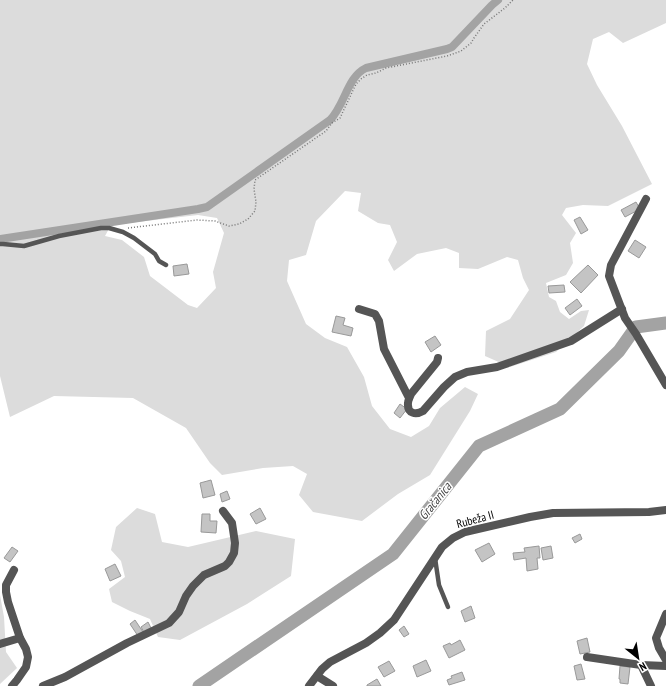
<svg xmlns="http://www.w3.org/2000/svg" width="666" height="686" font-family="'PT Sans Narrow',sans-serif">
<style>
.green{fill:#dcdcdc;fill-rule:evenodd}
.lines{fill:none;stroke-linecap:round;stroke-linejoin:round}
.canal{stroke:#a3a3a3;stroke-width:8}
.river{stroke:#a3a3a3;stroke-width:13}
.building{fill:#c4c4c4;stroke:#999}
.path{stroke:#777;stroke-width:1.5;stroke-dasharray:1 2;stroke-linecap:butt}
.lane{stroke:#555;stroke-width:4.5}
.street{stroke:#555;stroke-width:8}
.labels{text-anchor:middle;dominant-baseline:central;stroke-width:3;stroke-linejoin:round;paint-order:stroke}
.street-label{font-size:12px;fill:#000;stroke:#fff}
.water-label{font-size:13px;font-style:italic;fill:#444;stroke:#fff}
</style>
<rect width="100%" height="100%" fill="#fff"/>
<g class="green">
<path d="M0,0H666V23L623,43L609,32L593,39L587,64L597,85L622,126L652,184L608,206L583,205L566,208L562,215L576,233L570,243L573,263L566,275L546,283L549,297L556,301L560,312L569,319L581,311L589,310L584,326L556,352L510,367L485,356L486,331L510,319L529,290L523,278L518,260L507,257L478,269L459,268V253L446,248L417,254L394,271L388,260L397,242L390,225L378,223L358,211L361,193L345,191L316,221L306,255L289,260L287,281L306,324L325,338L347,347L364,377L372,406L390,429L411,437L429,426L440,408L465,387L478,394L470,411L430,475L398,494L362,521L313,512L299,495L307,474L293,466L263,468L222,475L210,463L186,428L133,398L54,396L10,417L0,376ZM198,215L217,218L224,233L213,272L216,288L197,308L188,305L150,276L144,257L122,240L105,236L111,225Z"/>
<path d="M137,508L155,514L162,542L188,547L256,531L295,539L291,576L247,604L180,640L158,637L150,619L130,611L112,602L109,589L125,577L121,561L111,550L116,527Z"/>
<path d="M0,595L4,617L6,652L17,668L0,684Z"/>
</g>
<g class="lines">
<path class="canal" d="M0,239L198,209L207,207L330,120C345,105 347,77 366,68L447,49L452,47L492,5L498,0"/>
<path class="river" d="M199,686L393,554L479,446L560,409L619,351L636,327L666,323"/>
</g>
<g class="building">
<path d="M636,202L640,209L625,217L621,210Z"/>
<path d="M580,217L588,230L581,234L574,220Z"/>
<path d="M635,240L646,247L639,258L628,251Z"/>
<path d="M187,264L189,274L174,276L173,266Z"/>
<path d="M588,265L598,275L581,293L570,282Z"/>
<path d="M564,285L565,292L549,293L548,286Z"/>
<path d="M577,299L582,306L570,315L565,308Z"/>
<path d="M336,316L345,318L343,325L353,328L351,336L332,332Z"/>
<path d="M435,336L441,345L431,352L425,342Z"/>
<path d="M400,404L407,409L400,418L394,413Z"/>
<path d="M211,480L215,495L203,498L200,483Z"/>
<path d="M227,491L230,499L222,502L220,494Z"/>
<path d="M260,508L266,519L256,524L250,514Z"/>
<path d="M202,514H210V521H217L216,533L201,532Z"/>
<path d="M580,534L582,539L575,543L572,538Z"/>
<path d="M489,543L495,554L482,562L475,550Z"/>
<path d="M539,546L540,558H537L538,569L527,571L526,558L514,560L513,553L525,552L524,548Z"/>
<path d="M551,546L553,558L543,560L541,548Z"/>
<path d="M12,547L18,551L10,562L4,558Z"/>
<path d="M115,564L121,576L110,581L105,569Z"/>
<path d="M471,606L475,618L465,622L461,611Z"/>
<path d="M135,620L143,632L138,636L130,624Z"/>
<path d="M148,622L152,630L145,634L141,627Z"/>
<path d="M404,626L409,634L404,637L399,630Z"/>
<path d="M587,638L590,652L580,654L577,641Z"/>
<path d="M460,640L465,650L449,658L443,646L450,643L451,645Z"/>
<path d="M426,660L431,671L417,677L413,666Z"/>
<path d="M389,661L395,671L384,677L378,667Z"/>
<path d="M581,664L585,679L577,680L574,666Z"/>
<path d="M620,666L630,667L628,684L620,683V679H619Z"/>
<path d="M462,672L465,680L449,685L447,680L452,678L451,676Z"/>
<path d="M377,679L381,686H367V685Z"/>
</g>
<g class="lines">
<path class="path" d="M128,228L197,220L215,221L229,226L239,224L248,219L255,211L256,202L254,189L255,180L326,131L332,123L340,118L356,84L361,79L367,75L376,73L386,68L447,56L461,51L471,43L474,38L484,24L505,8L513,0"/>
<g class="lane">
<path d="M0,244H3L24,246L59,236L101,228H109L123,232L134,238L155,254L159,261L166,265"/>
<path d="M435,558L439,585L448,607"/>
</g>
<g class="street">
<path d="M646,199L611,265L609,276L625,318L636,334L666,385"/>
<path d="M359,309L375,314L379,321L384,349L409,398"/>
<path d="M438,358L437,362L411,394C410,397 408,400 408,403C407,414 416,415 423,411L444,387L455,377L467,372L497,367L571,341L622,309"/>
<path d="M666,614L656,638L659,648L666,660"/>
<path d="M0,644L20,638"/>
<path d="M587,657L641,665L651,686"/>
<path d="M641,665L666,666"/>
<path d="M317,676L333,686"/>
<path d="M12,686L17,680L26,667L28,657L26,649L20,638L8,602L6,592V585L14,570"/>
<path d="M43,686L65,677L127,643L169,623L179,612L186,596L193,586L204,575L225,566L229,562L234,553L235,543L232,523L223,511"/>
<path d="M309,686L322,669L330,662L366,643L380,633L394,620L442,547L453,538L465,532L530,517L553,513L649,512L666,510"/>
</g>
</g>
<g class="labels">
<g class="street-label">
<text transform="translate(475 519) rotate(-15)">Rubeža II</text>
</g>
<g class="water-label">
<text transform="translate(435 501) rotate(-51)">Gračanica</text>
</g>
</g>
<g transform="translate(638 658) rotate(150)" stroke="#ffffff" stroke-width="3" paint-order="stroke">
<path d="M0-3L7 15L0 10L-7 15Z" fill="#000000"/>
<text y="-6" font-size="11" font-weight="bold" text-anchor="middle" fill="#000000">N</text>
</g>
</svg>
